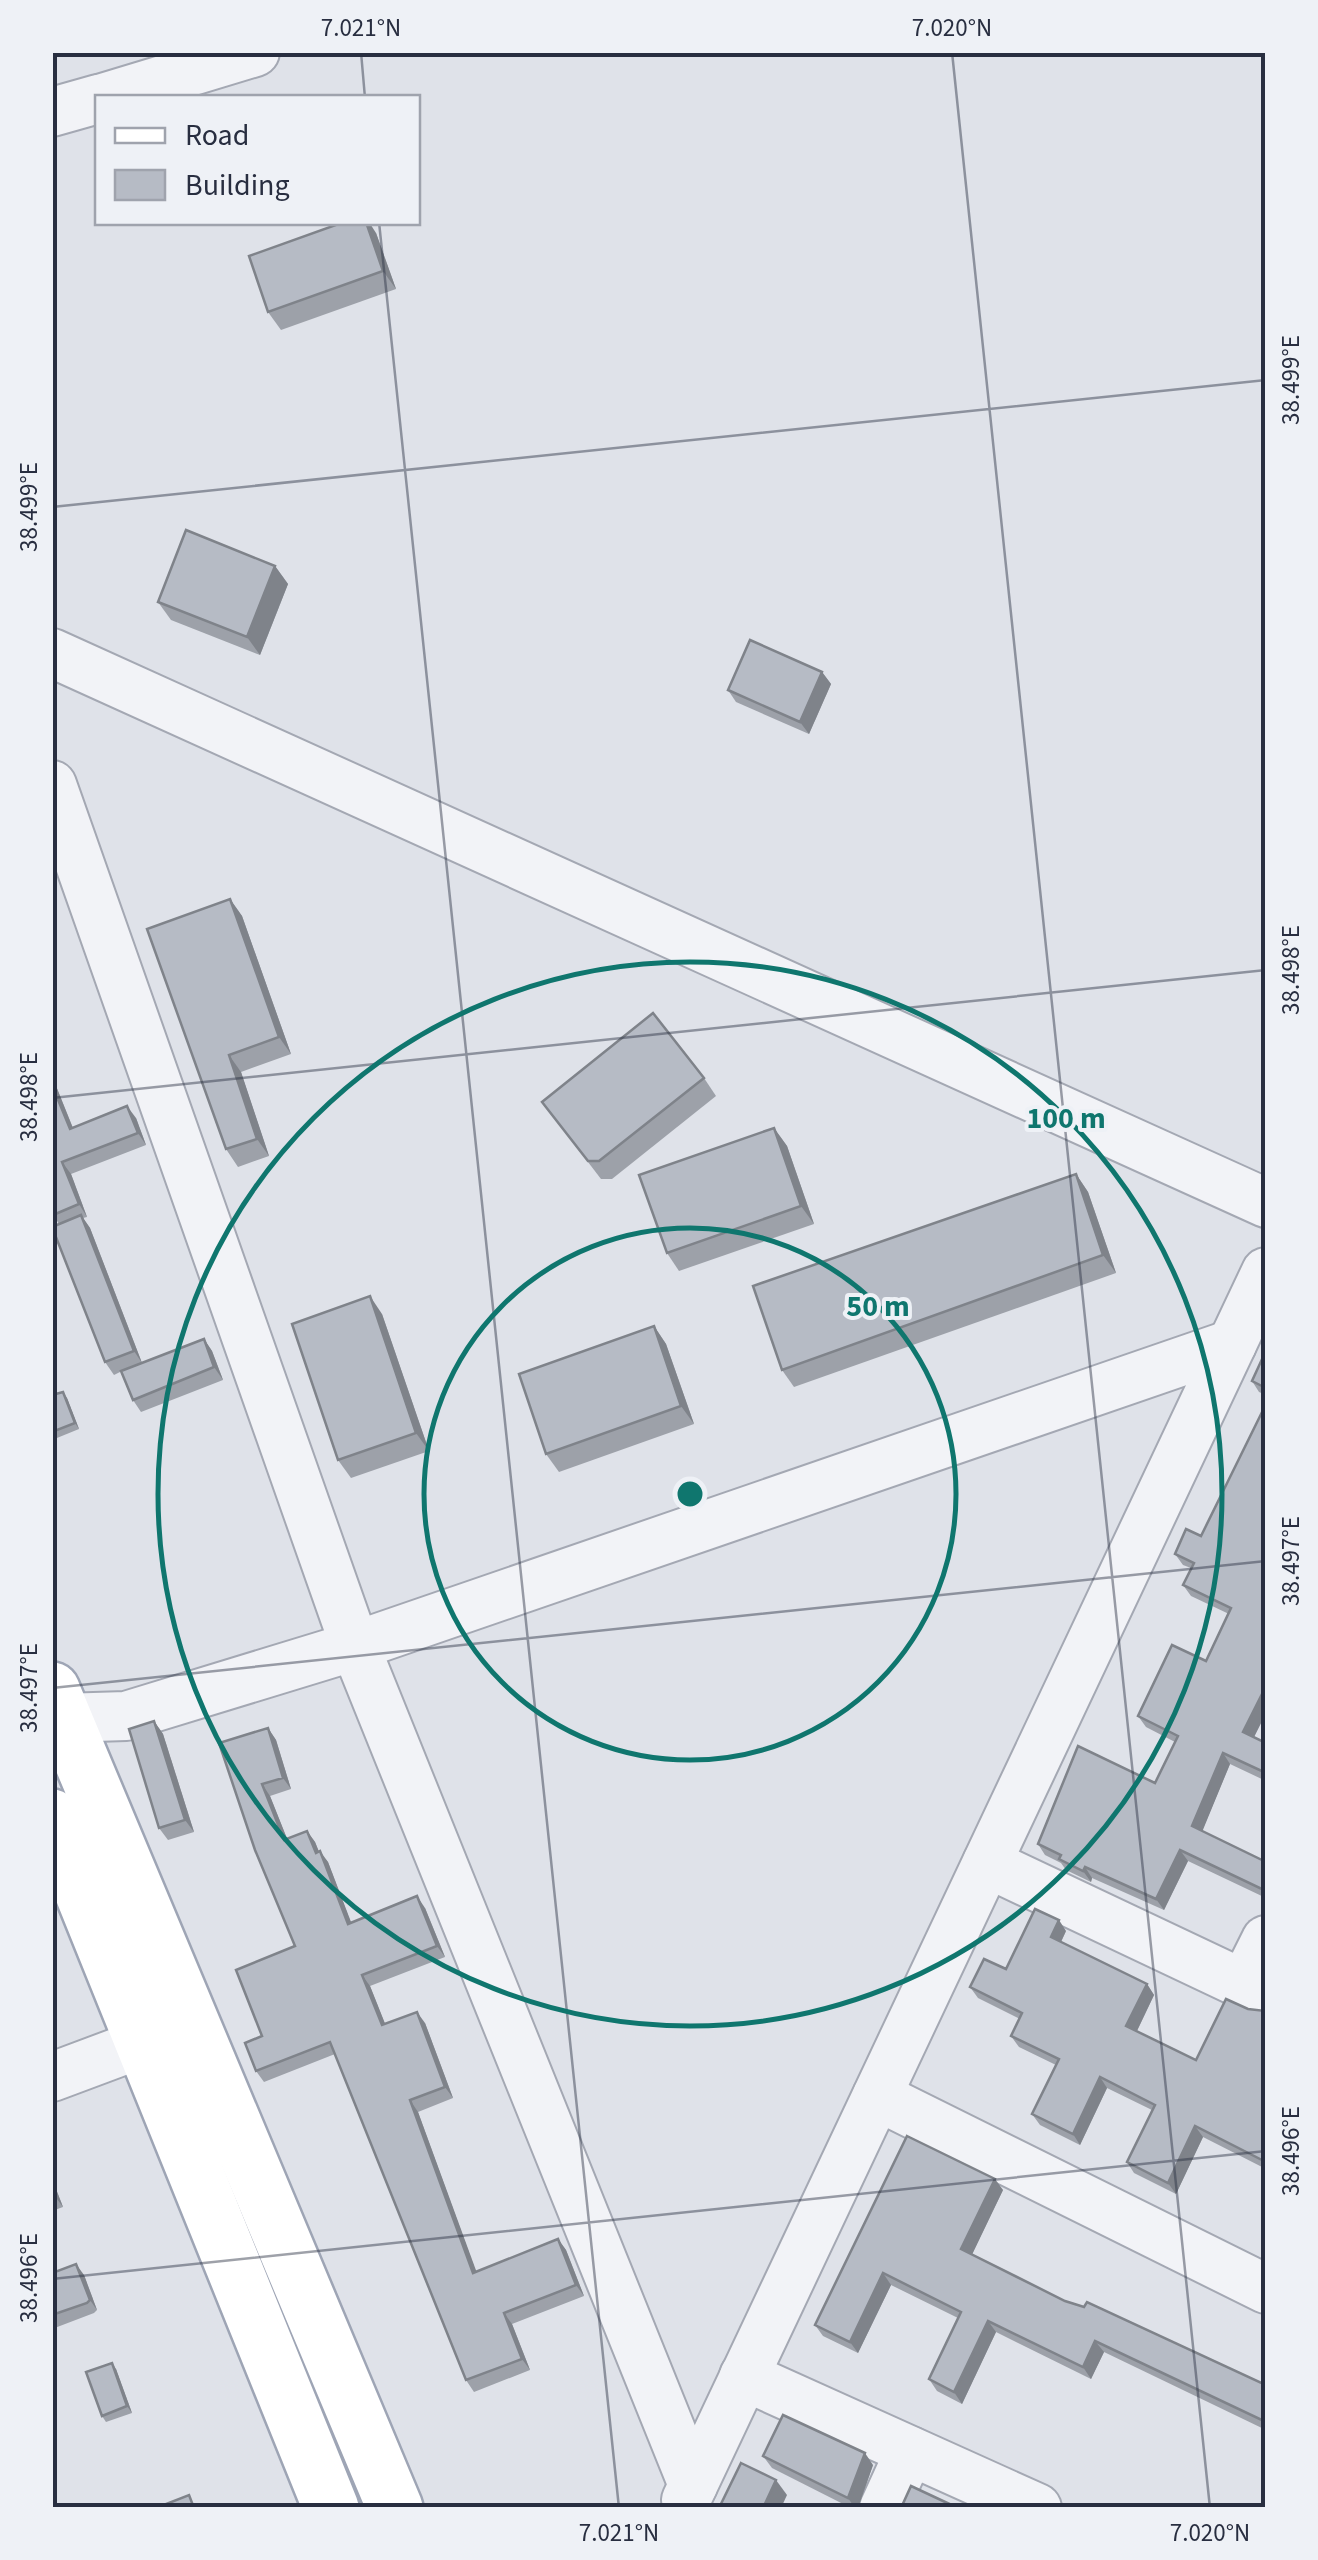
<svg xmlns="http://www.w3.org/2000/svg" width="1318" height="2560" font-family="'Source Sans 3',sans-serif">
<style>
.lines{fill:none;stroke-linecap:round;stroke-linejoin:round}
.minor-casing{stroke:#a4a8b3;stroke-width:52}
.major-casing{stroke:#9ea5b5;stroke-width:60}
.minor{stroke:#f2f3f7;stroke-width:48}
.major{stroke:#fff;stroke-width:55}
.wall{fill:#9da1a9}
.shaded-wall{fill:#7f838a}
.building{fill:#b6bbc5;stroke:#7f838a;stroke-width:2.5}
.ticks{fill:none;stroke:#282e40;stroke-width:2.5;stroke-opacity:0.45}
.ring{fill:none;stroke:#0f766e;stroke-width:5}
.centre{fill:#0f766e;stroke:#eef1f6;stroke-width:5}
.ring-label{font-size:30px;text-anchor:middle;font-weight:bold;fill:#0f766e;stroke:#eef1f6;stroke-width:8;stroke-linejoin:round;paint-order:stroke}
.neatline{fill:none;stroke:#282e40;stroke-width:4}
.ticks-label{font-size:25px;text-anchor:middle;fill:#282e40}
</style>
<rect width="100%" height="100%" fill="#dfe2e9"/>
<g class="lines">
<g class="minor-casing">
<g id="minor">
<path d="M103,98L255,52"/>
<path d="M52,112L98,99"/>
<path d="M52,653L1266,1203"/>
<path d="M52,785L355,1646L693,2485"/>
<path d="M62,1718L126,1716L355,1646L1232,1344"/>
<path d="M987,1863L1266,1995"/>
<path d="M1244,1984L1266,1940"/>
<path d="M52,2077L143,2043"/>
<path d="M877,2096L1266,2289"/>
<path d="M744,2376L1037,2508"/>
<path d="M686,2500L1266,1272"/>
<path d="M884,2508L910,2451"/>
</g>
</g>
<g class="major-casing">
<g id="major">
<path d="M52,1690L395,2508"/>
<path d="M52,1817L331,2508"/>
</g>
</g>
<use href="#minor" class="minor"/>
<use href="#major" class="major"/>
</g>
<g class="wall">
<path d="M376,233L396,289L281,330L268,312Z"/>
<path d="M275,566L288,584L260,655L171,620L158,602Z"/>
<path d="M822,672L831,684L809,734L736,702L728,690Z"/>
<path d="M230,899L242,916L291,1054L241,1072L269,1156L238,1167L226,1149Z"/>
<path d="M52,1076L73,1128L136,1118L146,1145L71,1174L87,1217L83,1218L90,1228L142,1363L204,1339L212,1351L223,1380L141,1412L133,1400L122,1371L114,1375L105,1362L59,1224L52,1213Z"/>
<path d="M704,1078L716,1096L612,1179H601L542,1102Z"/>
<path d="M774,1128L787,1146L814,1224L679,1271L667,1253Z"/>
<path d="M1076,1174L1088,1192L1116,1273L794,1387L782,1370Z"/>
<path d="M382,1314L429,1451L351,1478L338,1460Z"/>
<path d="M654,1326L666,1344L694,1424L559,1472L546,1454Z"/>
<path d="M1266,1358V1395L1259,1392L1252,1381Z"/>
<path d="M52,1395L67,1398L79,1429L52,1440Z"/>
<path d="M1266,1404V1713L1254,1737L1266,1743V1781L1230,1764L1202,1831L1266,1862V1898L1188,1861L1164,1910L1092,1878L1091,1882L1066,1870L1061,1863L1045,1855L1038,1844L1155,1783L1175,1742L1146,1727L1138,1716L1206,1661L1229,1614L1191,1596L1183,1585L1191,1568L1183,1565L1175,1554L1201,1536Z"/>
<path d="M154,1721L163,1734L194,1832L168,1840L159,1828Z"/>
<path d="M268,1728L276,1740L291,1789L270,1796L287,1839L307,1831L315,1842L319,1852L328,1862L351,1923L425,1908L445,1957L370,1986L385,2024L425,2023L453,2098L418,2112L476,2272L558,2239L566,2250L584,2296L512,2324L530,2370L474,2392L466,2380L335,2054L264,2082L256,2071L262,2036L295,1946L255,1850Z"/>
<path d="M1066,1931L1061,1942L1147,1984L1154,1995L1137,2031L1196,2060L1248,2009L1266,2011V2169L1203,2137L1176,2194L1134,2173L1127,2162L1152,2110L1107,2088L1080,2145L1040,2125L1032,2114L1056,2065L1019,2047L1011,2036L1020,2019L978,1998L970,1987L1006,1969Z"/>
<path d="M907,2136L1003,2190L972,2254L1065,2301L1266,2385V2430L1104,2352L1091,2379L996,2332L962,2404L937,2391L929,2379L958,2318L891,2285L858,2353L823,2336L815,2325Z"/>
<path d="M52,2179L63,2207L52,2211Z"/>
<path d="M52,2273L84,2275L97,2310L94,2313L52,2329Z"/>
<path d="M116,2369L132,2413L106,2422L102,2416Z"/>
<path d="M763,2456L873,2465L858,2508H851L772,2468Z"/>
</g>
<g class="shaded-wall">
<path d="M366,222H369L376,233L396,289L383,271Z"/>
<path d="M275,566L288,584L260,655L247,637Z"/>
<path d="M822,672L831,684L809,734L800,722Z"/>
<path d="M230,899L242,916L291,1054L279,1037Z"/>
<path d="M229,1055L241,1072L269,1156L257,1139Z"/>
<path d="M52,1076L78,1141L70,1129L52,1085Z"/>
<path d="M127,1106L136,1118L146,1145L138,1133Z"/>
<path d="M774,1128L787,1146L814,1224L801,1206Z"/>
<path d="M62,1162L71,1174L87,1217L79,1204Z"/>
<path d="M1076,1174L1088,1192L1116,1273L1103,1255Z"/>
<path d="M81,1215L90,1228L142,1363L134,1351Z"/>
<path d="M370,1296L382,1314L429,1451L416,1433Z"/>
<path d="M654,1326L666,1344L694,1424L681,1406Z"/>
<path d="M204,1339L212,1351L223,1380L214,1367Z"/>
<path d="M63,1392L67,1398L79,1429L75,1423Z"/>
<path d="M1266,1686V1713L1251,1743L1243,1732Z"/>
<path d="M154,1721L163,1734L194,1832L185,1820Z"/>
<path d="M268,1728L276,1740L291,1789L283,1778Z"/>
<path d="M1223,1753L1230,1764L1200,1837L1192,1826Z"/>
<path d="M262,1784L270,1796L292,1851L284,1840Z"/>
<path d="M307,1831L315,1842L324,1864L316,1853Z"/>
<path d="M1180,1850L1188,1861L1164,1910L1156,1899Z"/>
<path d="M320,1851L328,1862L356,1935L348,1924Z"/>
<path d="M1085,1867L1092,1878L1091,1882L1083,1871Z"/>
<path d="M417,1896L425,1908L445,1957L437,1946Z"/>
<path d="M1059,1920L1066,1931L1058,1948L1051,1937Z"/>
<path d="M362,1975L370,1986L390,2036L382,2025Z"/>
<path d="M1147,1984L1154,1995L1134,2037L1126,2026Z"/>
<path d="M417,2012L425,2023L453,2098L445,2087Z"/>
<path d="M1100,2077L1107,2088L1080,2145L1073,2134Z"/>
<path d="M410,2100L418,2112L481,2284L473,2273Z"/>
<path d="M1195,2126L1203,2137L1176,2194L1168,2183Z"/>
<path d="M52,2179L63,2207L54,2195L52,2190Z"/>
<path d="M995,2179L1003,2190L969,2261L961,2249Z"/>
<path d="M558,2239L566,2250L584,2296L576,2285Z"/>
<path d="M76,2264L84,2275L97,2310L90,2300Z"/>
<path d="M883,2273L891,2285L858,2353L850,2342Z"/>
<path d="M504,2313L512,2324L530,2370L522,2359Z"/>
<path d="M988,2321L996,2332L962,2404L954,2392Z"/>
<path d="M1095,2341L1104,2352L1091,2379L1083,2367Z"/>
<path d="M112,2363L116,2369L132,2413L127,2406Z"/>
<path d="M865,2453L873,2465L858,2508H855L848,2498Z"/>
<path d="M776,2480L787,2495L781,2508H763Z"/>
</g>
<g class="building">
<path d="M344,222H366L383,271L268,312L249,256Z"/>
<path d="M186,530L275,566L247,637L158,602Z"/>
<path d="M750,640L822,672L800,722L728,690Z"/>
<path d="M230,899L279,1037L229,1055L257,1139L226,1149L147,929Z"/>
<path d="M653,1013L704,1078L599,1161H588L542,1102Z"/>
<path d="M52,1085L70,1129L127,1106L138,1133L62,1162L79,1204L53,1215Z"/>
<path d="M774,1128L801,1206L667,1253L639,1175Z"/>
<path d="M1076,1174L1103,1255L782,1370L753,1286Z"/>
<path d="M81,1215L134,1351L105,1362L52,1227Z"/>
<path d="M370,1296L416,1433L338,1460L292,1324Z"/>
<path d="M654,1326L681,1406L546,1454L519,1374Z"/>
<path d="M204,1339L214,1367L133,1400L121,1371Z"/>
<path d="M1263,1357L1266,1358V1388L1252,1381Z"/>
<path d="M63,1392L75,1423L52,1432V1395Z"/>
<path d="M1266,1404V1686L1243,1732L1266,1743V1773L1223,1753L1192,1826L1266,1862V1891L1180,1850L1156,1899L1085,1867L1083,1871L1059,1859L1061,1855L1038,1844L1078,1746L1155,1783L1178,1736L1138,1716L1172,1645L1206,1661L1231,1608L1183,1585L1194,1563L1175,1554L1186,1529L1201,1536Z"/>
<path d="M154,1721L185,1820L159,1828L129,1729Z"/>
<path d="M268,1728L283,1778L262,1784L284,1840L307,1831L316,1853L320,1851L348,1924L417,1896L437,1946L362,1975L382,2025L417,2012L445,2087L410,2100L473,2273L558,2239L576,2285L504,2313L522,2359L466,2380L330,2042L256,2071L245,2043L262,2036L236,1970L295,1946L255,1850L219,1743Z"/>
<path d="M1035,1909L1059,1920L1051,1937L1147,1984L1126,2026L1196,2060L1226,1999L1248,2009L1266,2011V2162L1195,2126L1168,2183L1127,2162L1155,2105L1100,2077L1073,2134L1032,2114L1059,2059L1011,2036L1022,2013L970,1987L984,1959L1006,1969Z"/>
<path d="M907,2136L995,2179L961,2249L1065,2301L1084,2307L1087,2302L1266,2385V2422L1095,2341L1083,2367L988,2321L954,2392L929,2379L961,2312L883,2273L850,2342L815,2325Z"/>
<path d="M76,2264L90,2300L87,2303L52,2315V2273Z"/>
<path d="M112,2363L127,2406L102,2416L86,2372Z"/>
<path d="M783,2415L865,2453L848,2498L763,2456Z"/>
<path d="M741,2463L776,2480L763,2508H719Z"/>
<path d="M911,2486L958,2508H901Z"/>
<path d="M189,2495L194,2508H156Z"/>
</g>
<path class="ticks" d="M361,52L365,98M952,52L1210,2508M379,222L619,2508M52,507L1266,380M52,1098L1266,970M52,1688L1266,1561M52,2279L1266,2151"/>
<g class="ring">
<circle cx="690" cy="1494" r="266"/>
<circle cx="690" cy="1494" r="532"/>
</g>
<circle cx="690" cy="1494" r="15" class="centre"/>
<g class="ring-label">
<text x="1066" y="1128">100 m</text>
<text x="878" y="1316">50 m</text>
</g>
<rect width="1318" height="2560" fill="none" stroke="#eef1f6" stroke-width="110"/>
<rect x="95" y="95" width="325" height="130" fill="#eef1f6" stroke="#9fa3ad" stroke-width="2.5"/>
<rect x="115" y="128" width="50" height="15" fill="#ffffff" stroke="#9fa3ad" stroke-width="2.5"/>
<text x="185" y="145" font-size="30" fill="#282e40">Road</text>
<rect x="115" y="170" width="50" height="30" fill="#b6bbc5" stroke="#9fa3ad" stroke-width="2.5"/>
<text x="185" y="195" font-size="30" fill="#282e40">Building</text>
<rect x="55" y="55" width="1208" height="2450" class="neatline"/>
<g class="ticks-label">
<text x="361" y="36">7.021°N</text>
<text x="952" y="36">7.020°N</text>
<text transform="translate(1290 380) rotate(-90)" y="9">38.499°E</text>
<text transform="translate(28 507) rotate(-90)" y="9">38.499°E</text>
<text transform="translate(1290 970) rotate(-90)" y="9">38.498°E</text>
<text transform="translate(28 1097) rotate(-90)" y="9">38.498°E</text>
<text transform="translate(1290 1561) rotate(-90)" y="9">38.497°E</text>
<text transform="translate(28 1688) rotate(-90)" y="9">38.497°E</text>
<text transform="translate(1290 2151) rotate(-90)" y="9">38.496°E</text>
<text transform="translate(28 2278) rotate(-90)" y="9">38.496°E</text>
<text x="619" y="2541">7.021°N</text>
<text x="1210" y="2541">7.020°N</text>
</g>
</svg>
